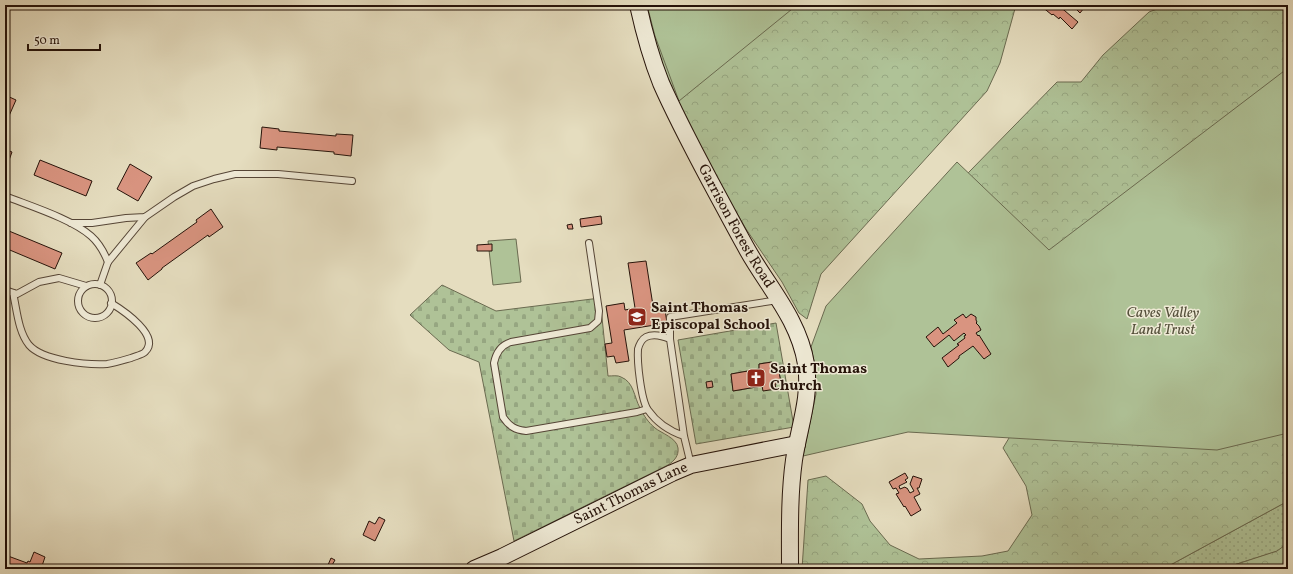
<svg xmlns="http://www.w3.org/2000/svg" width="1293" height="574" font-family="Vollkorn,serif">
<style>
.grass{fill:url(#grass-dots);stroke:#6a6a50}
.forest{fill:url(#forest-crowns);stroke:#6a6a50}
.cemetery{fill:url(#cemetery-stones);stroke:#6a6a50;fill-rule:evenodd}
.green{fill:#afc297;stroke:#6a6a50}
.building{fill:#d99480;stroke:#251209}
.lines{fill:none;stroke-linecap:round;stroke-linejoin:round}
.lane-casing{stroke:#554536;stroke-width:8}
.secondary-casing{stroke:#251209;stroke-width:18}
.lane{stroke:#eee9d5;stroke-width:6}
.secondary{stroke:#eee9d5;stroke-width:16}
.labels{text-anchor:middle;dominant-baseline:central;stroke-width:3;stroke-linejoin:round;paint-order:stroke}
.street-label{font-size:15px;fill:#251209;stroke:#eee9d5}
.poi-label{font-size:15px;font-weight:bold;fill:#251209;stroke:#eee9d5;text-anchor:start}
.park-label{font-size:15px;font-style:italic;fill:#55503b;stroke:#eee9d5}
</style>
<defs>
<pattern id="grass-dots" width="8" height="8" patternUnits="userSpaceOnUse"><rect width="8" height="8" fill="#afc297"/><path d="M2 2h.1M6 6h.1" fill="none" stroke="#96a681" stroke-width="1.8" stroke-linecap="round"/></pattern>
<pattern id="forest-crowns" width="20" height="18" patternUnits="userSpaceOnUse"><rect width="20" height="18" fill="#afc297"/><path d="M2 6a3 3 0 1 1 6 0M12 15a3 3 0 1 1 6 0" fill="none" stroke="#96a681"/></pattern>
<pattern id="cemetery-stones" width="16" height="16" patternUnits="userSpaceOnUse"><rect width="16" height="16" fill="#afc297"/><path d="M2 7V4a2 2 0 0 1 4 0v3zM10 15v-3a2 2 0 0 1 4 0v3z" fill="#96a681"/></pattern>
</defs>
<rect width="100%" height="100%" fill="#e5ddbf"/>
<filter id="stains"><feTurbulence type="fractalNoise" baseFrequency=".005" numOctaves="4"/><feColorMatrix values="0 0 0 0 .2 0 0 0 0 .09 0 0 0 0 .02 0 0 0 .5 -.17"/></filter>
<radialGradient id="worn" r=".72"><stop offset=".6" stop-color="#630" stop-opacity="0"/><stop offset="1" stop-color="#630" stop-opacity=".3"/></radialGradient>
<path class="grass" d="M1288,501V543L1278,551L1234,565L1227,569H1163Z"/>
<g class="forest">
<path d="M648,5H1016L1000,63L987,91L821,274L807,319L799,313L782,282L746,229L683,120L654,41Z"/>
<path d="M1168,5H1224L1236,7L1238,5H1288V501L1163,569H802L808,480L826,476L862,504L870,521L890,545L919,559L982,556L1008,551L1032,515L1026,486L1003,448L1012,433L1030,268L884,259L1057,82H1081L1103,55L1149,12Z"/>
<path d="M1288,543V569H1227L1234,565L1277,551Z"/>
</g>
<g class="cemetery">
<path d="M442,285L496,311L600,298L608,376C612,376 618,375 621,377C634,382 634,397 640,408C644,416 648,422 655,428C661,433 677,438 678,448C679,456 674,461 668,465L514,541L479,362L449,350L410,315Z"/>
<path d="M776,323L794,427L696,444L678,340ZM771,362L772,367L778,366L781,383L775,384L776,389L762,386L733,391L731,374L759,369V364Z"/>
</g>
<g class="green">
<path d="M647,5H797L679,101L655,36Z"/>
<path d="M1288,68V433L1217,450L908,432L803,456L816,394L815,366L811,347L826,306L957,162L1049,250Z"/>
<path d="M516,239L521,282L493,285L488,241Z"/>
</g>
<g class="building">
<path d="M1042,5H1058L1078,22L1072,29L1060,17L1059,19L1053,14L1052,15L1041,6Z"/>
<path d="M1078,5H1081L1084,8L1080,13L1077,10L1079,8L1077,6Z"/>
<path d="M5,95L16,100L5,125Z"/>
<path d="M262,127L279,129V131L336,136V134L353,135L351,156L334,154V152L277,147V150L260,148Z"/>
<path d="M5,149L12,152L8,163L5,162Z"/>
<path d="M40,160L92,181L86,196L34,175Z"/>
<path d="M130,164L152,177L138,201L117,189Z"/>
<path d="M211,209L223,227L209,237L208,235L162,268V269L148,280L136,263L151,253L152,254L197,222L196,220Z"/>
<path d="M601,216L602,224L581,227L580,219Z"/>
<path d="M572,224L573,229H568L567,225Z"/>
<path d="M9,231L62,253L55,269L5,248V240Z"/>
<path d="M492,244V251H477V245Z"/>
<path d="M646,261L654,312L665,310L667,323L624,330L629,361L616,363L614,356L607,357L605,344L612,343L606,306L624,303L625,310L635,308L628,263Z"/>
<path d="M963,314L966,318L971,314L976,317V320L977,322L976,323L979,326L981,330L976,333L978,336L979,335L991,354L984,359L973,346L959,356V358L948,367L942,358L959,345L957,344L965,338L964,336L966,335L964,333L954,341L949,335L934,347L926,337L938,327L943,334L957,323L954,320Z"/>
<path d="M772,362V367L778,366L781,383L775,384L776,389L763,391L762,386L733,391L731,374L759,369V364Z"/>
<path d="M712,381L713,387L707,388L706,382Z"/>
<path d="M905,473L908,478L905,480L907,482L899,486L900,489L905,487L906,488H907L910,493L914,491L910,484L913,476L922,479L919,488H917L920,494L914,497L921,510L911,516L905,506L904,507L896,494L899,493L896,488L893,489L889,482Z"/>
<path d="M379,517L385,520L375,541L363,535L369,521L375,524Z"/>
<path d="M34,552L45,557L41,569H16L5,563L8,556L27,563L28,561L30,562Z"/>
<path d="M331,558L335,560L331,567L328,565Z"/>
</g>
<g class="lines">
<g class="lane-casing">
<g id="lane">
<path d="M5,196C30,206 72,219 91,236C99,243 104,252 108,262L100,285"/>
<path d="M71,223H92L126,218L145,217L174,197L193,186L214,179L235,174H278L352,181"/>
<path d="M589,243L599,311L598,321L590,328L511,342C501,345 496,353 494,363L503,417C509,426 515,430 526,431L637,412L647,409"/>
<path d="M108,262L145,217"/>
<circle cx="95" cy="301" r="17"/>
<path d="M5,290L17,294L39,282L59,278L86,286"/>
<path d="M13,293C17,310 18,331 29,345C43,361 87,365 107,364C115,363 124,360 131,358C135,356 142,355 145,352C161,336 124,311 111,303"/>
<path d="M670,339V317L778,300"/>
<path d="M684,436C669,431 657,423 648,410C641,400 637,362 638,349C639,345 642,339 646,337C654,333 663,336 670,339L684,436L691,465"/>
</g>
</g>
<g class="secondary-casing">
<g id="secondary">
<path id="s1" d="M638,5C644,32 651,58 661,83C676,117 693,149 710,181C723,205 735,228 748,251C769,288 799,320 806,364C811,397 799,427 794,460C789,496 790,533 790,569"/>
<path id="s2" d="M474,569L502,557L672,473L691,465L797,444"/>
</g>
</g>
<use href="#lane" class="lane"/>
<use href="#secondary" class="secondary"/>
</g>
<defs>
<g id="school-square" transform="scale(1)"><rect x="-9" y="-9" width="18" height="18" rx="4" fill="#8f2418" stroke="#eee9d5"/><path d="M0-5L7-2L0 1L-7-2ZM-4 1L0 2.5L4 1V4Q0 6-4 4Z" fill="#fff"/></g>
<g id="church-square" transform="scale(1)"><rect x="-9" y="-9" width="18" height="18" rx="4" fill="#8f2418" stroke="#eee9d5"/><path d="M-1.2-6h2.4v3.5h3.3v2.4h-3.3V6h-2.4V-.1h-3.3v-2.4h3.3Z" fill="#fff"/></g>
</defs>
<g fill-rule="evenodd">
<use href="#school-square" x="637" y="317"/>
<use href="#church-square" x="756" y="378"/>
</g>
<g class="labels">
<g class="street-label">
<text stroke="none"><textPath href="#s1" startOffset="243">Garrison Forest Road</textPath></text>
<text stroke="none"><textPath href="#s2" startOffset="174">Saint Thomas Lane</textPath></text>
</g>
<g class="poi-label">
<text x="651" y="308">Saint Thomas<tspan x="651" dy="17">Episcopal School</tspan></text>
<text x="770" y="369">Saint Thomas<tspan x="770" dy="17">Church</tspan></text>
</g>
<g class="park-label">
<text x="1163" y="313">Caves Valley<tspan x="1163" dy="17">Land Trust</tspan></text>
</g>
</g>
<rect width="1293" height="574" fill="none" stroke="#e5ddbf" stroke-width="20"/>
<rect x="6" y="6" width="1281" height="562" fill="none" stroke="#251209" stroke-width="2"/>
<rect x="10" y="10" width="1273" height="554" fill="none" stroke="#251209"/>
<path d="M28 44v6h72v-6" fill="none" stroke="#251209" stroke-width="2"/>
<text x="34" y="44" font-size="12" fill="#251209" stroke="#eee9d5" stroke-width="3" paint-order="stroke">50 m</text>
<rect width="100%" height="100%" filter="url(#stains)"/>
<rect width="100%" height="100%" fill="url(#worn)"/>
</svg>
